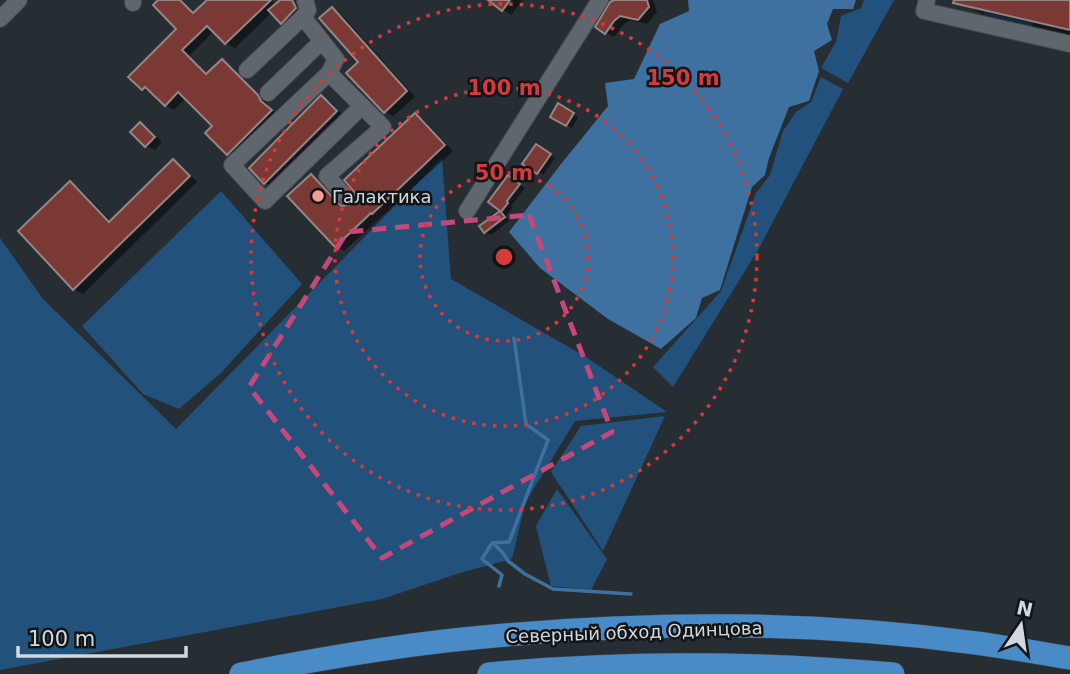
<svg xmlns="http://www.w3.org/2000/svg" width="1070" height="674" font-family="'DejaVu Sans',sans-serif">
<style>
.green{fill:#22527c}
.water{fill:#3e71a0}
.shadow{fill:#0007}
.lines{fill:none;stroke-linecap:round;stroke-linejoin:round}
.stream{stroke:#3e71a0;stroke-width:3.5}
.building{fill:#7b3936;stroke:#938786;stroke-width:2}
.minor-casing{stroke:#42484d;stroke-width:18}
.highway-casing{stroke:#42484d;stroke-width:24}
.minor{stroke:#5f666e;stroke-width:16}
.highway{stroke:#488bc7;stroke-width:23}
.marked{fill:none;stroke:#c6487b;stroke-width:5;stroke-dasharray:14 9;stroke-linejoin:round}
.ring{fill:none;stroke:#d63a3a;stroke-width:3.5;stroke-dasharray:3.5 7}
.poi-dot{fill:#f59c95;stroke:#121518;stroke-width:2.5}
.labels{text-anchor:middle;dominant-baseline:central;stroke-width:5;stroke-linejoin:round;paint-order:stroke}
.poi-label{font-size:18px;fill:#d3d8dc;stroke:#121518;text-anchor:start}
.street-label{font-size:18px;fill:#d3d8dc;stroke:#121518}
.centre{fill:#d63a3a;stroke:#121518;stroke-width:3.5}
.ring-label{font-size:21px;text-anchor:middle;font-weight:bold;fill:#d63a3a;stroke:#121518;stroke-width:5;stroke-linejoin:round;paint-order:stroke}
</style>
<rect width="100%" height="100%" fill="#262d33"/>
<g class="green">
<path d="M864,0H894L848,83L821,68L836,42L841,16L861,8Z"/>
<path d="M984,12L1033,23L1031,30L983,20Z"/>
<path d="M821,77L843,89L758,250L673,387L653,367L721,291L756,193L770,175L783,131L796,112L811,102Z"/>
<path d="M442,158L451,279L586,357L667,412L575,421L525,503L512,559L463,572L382,599L0,670V238L43,299L176,429Z"/>
<path d="M221,191L302,284L221,373L179,409L143,394L82,326Z"/>
<path d="M665,416L603,551L551,472L581,426Z"/>
<path d="M557,489L607,559L591,590L551,586L536,526Z"/>
</g>
<path class="water" d="M688,0H856L853,9H833L827,24L832,40L814,51L819,71L809,101L789,107L769,158L765,175L752,187L720,290L702,298L696,318L661,349L608,319L540,268L509,232L561,164L608,106L605,83L634,79L660,24L689,11Z"/>
<g class="shadow">
<path d="M160,0H182L196,14L209,0H271L276,5L282,0H293L290,1L300,12L302,9L295,1L304,11L290,27L282,22L272,12L235,48L226,43L214,31L189,56L208,75L222,61L231,66L266,102L270,108L280,116L236,158L228,153L214,126L186,98L174,110L166,105L153,92L151,94L143,89L179,29Z"/>
<path d="M490,0H523L511,15Z"/>
<path d="M617,0H653L657,12L647,24L630,20L623,25L614,37L597,27Z"/>
<path d="M962,0H1070V41L1003,26L966,5Z"/>
<path d="M332,9L341,14L415,97L393,116L385,111Z"/>
<path d="M321,97L330,102L345,117L274,188L265,183Z"/>
<path d="M559,106L578,117L572,128L553,116Z"/>
<path d="M415,115L424,120L453,151L344,251L336,246L311,176L320,181L344,208H349L356,201Z"/>
<path d="M140,124L149,129L162,142L155,150L146,145Z"/>
<path d="M536,146L555,158L543,175L525,163Z"/>
<path d="M173,161L182,166L197,182L83,294L74,289L70,183L79,188L112,222Z"/>
<path d="M514,180L525,188L511,206L513,207L506,216L509,221L491,235L485,232L482,227L503,212L490,202Z"/>
</g>
<g class="lines">
<g class="stream">
<path d="M493,543L503,553L508,561L525,574L553,589L631,594"/>
<path d="M499,586L502,575L482,559L492,543L509,542L548,440L526,424L514,338"/>
</g>
</g>
<g class="building">
<path d="M158,0H180L193,13L207,0H271L225,44L207,26L182,50L206,74L222,59L258,95L261,101L272,110L227,155L205,133L212,126L178,92L165,106L145,87L142,90L128,77L176,29L153,5Z"/>
<path d="M280,0H292L296,8L281,24L268,10Z"/>
<path d="M488,0H510L502,11Z"/>
<path d="M614,0H647L649,7L638,20L620,16L614,21L605,34L595,27L610,2Z"/>
<path d="M954,0H1070V30L953,3Z"/>
<path d="M332,7L407,91L384,113L346,73L358,62L319,18Z"/>
<path d="M321,95L337,111L264,184L249,168Z"/>
<path d="M558,103L574,113L566,126L550,117Z"/>
<path d="M415,113L445,145L372,214L371,213L335,247L287,196L311,174L338,203L342,206L351,204L355,200V193L344,180Z"/>
<path d="M140,122L155,137L145,147L130,132Z"/>
<path d="M536,144L551,154L537,174L522,164Z"/>
<path d="M173,159L190,176L73,290L18,231L70,181L109,222Z"/>
<path d="M508,175L520,184L507,201L508,203L501,212L505,217L484,233L479,226L500,211L488,202Z"/>
</g>
<g class="lines">
<g class="minor-casing">
<g id="minor">
<path d="M133,0V3"/>
<path d="M305,0L308,10L303,17L336,59L329,73L383,127L327,176L345,196"/>
<path d="M927,0L924,11L1070,44"/>
<path d="M0,19L19,0"/>
<path d="M247,70L303,17"/>
<path d="M329,73L232,165L265,201L362,106"/>
<path d="M268,93L322,41"/>
<path d="M467,211L600,0"/>
</g>
</g>
<g class="highway-casing">
<g id="highway">
<path d="M241,674C308,661 376,649 445,641C544,630 648,625 748,626C823,627 901,633 976,643C1007,647 1039,653 1070,658"/>
<path d="M489,674C624,661 759,662 893,674"/>
</g>
</g>
<use href="#minor" class="minor"/>
<use href="#highway" class="highway"/>
</g>
<path class="marked" d="M529,215L612,432L382,558L249,387L347,232Z"/>
<g class="ring">
<circle cx="504" cy="257" r="84"/>
<circle cx="504" cy="257" r="169"/>
<circle cx="504" cy="257" r="253"/>
</g>
<circle class="poi-dot" cx="318" cy="196" r="7"/>
<g class="labels">
<g class="poi-label">
<text x="332" y="196">Галактика</text>
</g>
<g class="street-label">
<text transform="translate(634 632) rotate(-2)">Северный обход Одинцова</text>
</g>
</g>
<circle cx="504" cy="257" r="10" class="centre"/>
<g class="ring-label">
<text x="683" y="85">150 m</text>
<text x="504" y="95">100 m</text>
<text x="504" y="180">50 m</text>
</g>
<g transform="translate(1021 625) rotate(13)" stroke="#121518" stroke-width="5" paint-order="stroke">
<path d="M0-5L12 26L0 18L-12 26Z" fill="#d3d8dc"/>
<text y="-10" font-size="19" font-weight="bold" text-anchor="middle" fill="#d3d8dc">N</text>
</g>
<path d="M18 646v10h168v-10" fill="none" stroke="#d3d8dc" stroke-width="3.5"/>
<text x="28" y="646" font-size="21" fill="#d3d8dc" stroke="#121518" stroke-width="5" paint-order="stroke">100 m</text>
</svg>
